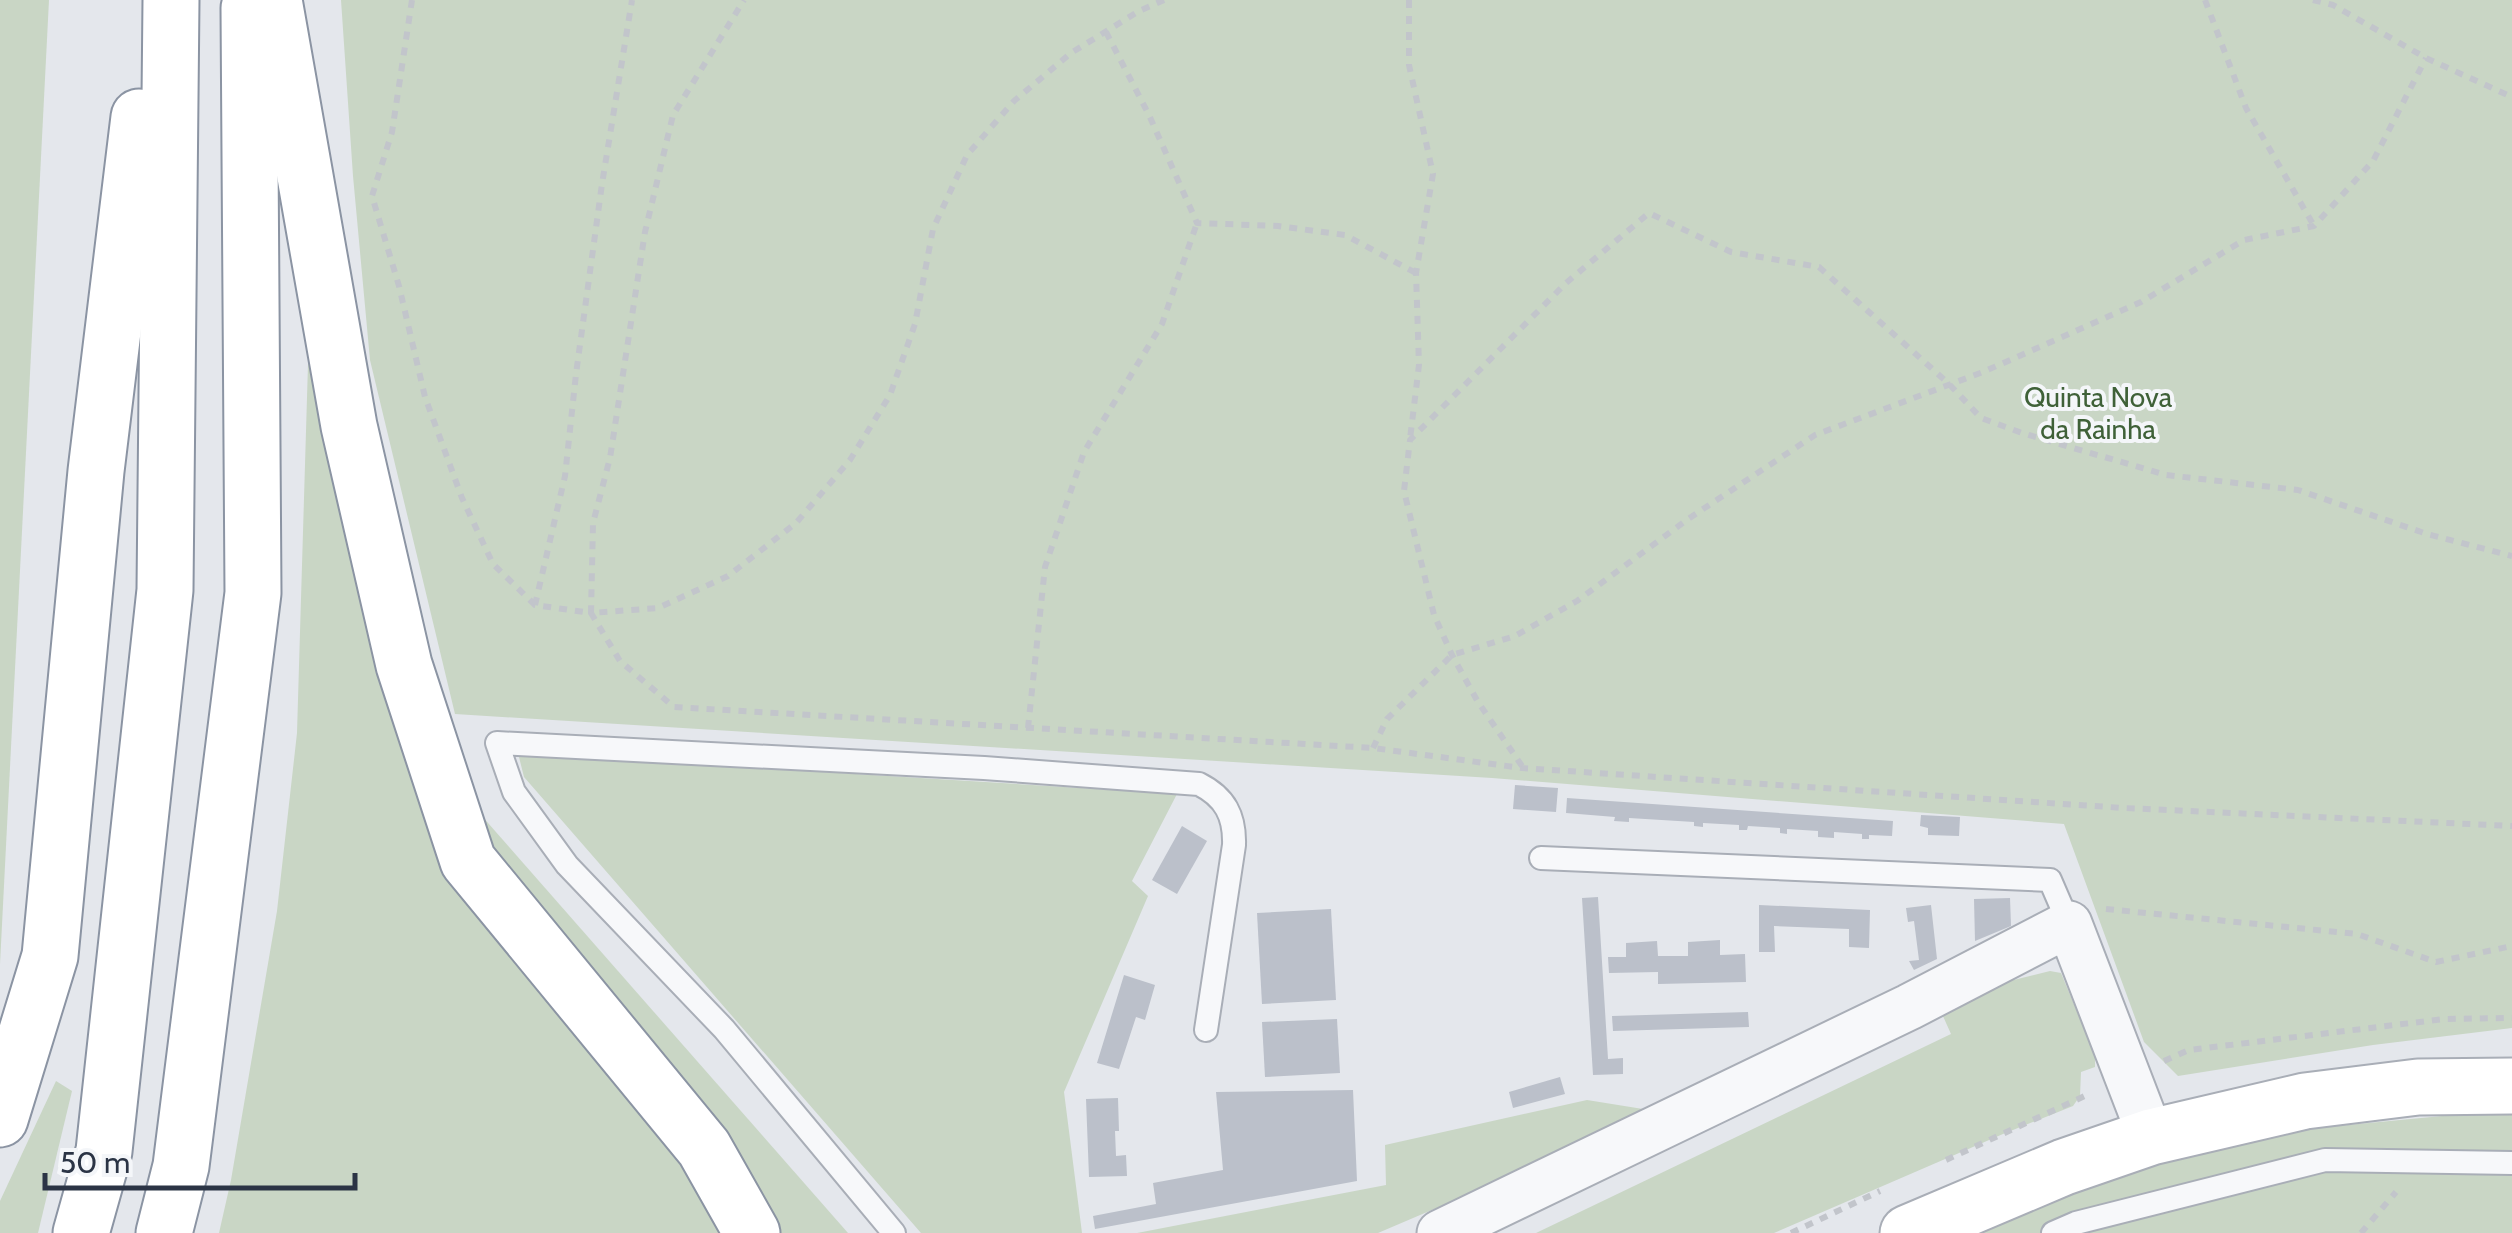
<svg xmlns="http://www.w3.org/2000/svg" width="2512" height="1233" font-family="Cabin,sans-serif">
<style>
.green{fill:#c9d6c5}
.building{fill:#bbc0ca}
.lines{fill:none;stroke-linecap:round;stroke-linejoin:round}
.lane-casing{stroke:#a9aeb7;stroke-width:26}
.street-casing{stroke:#a9aeb7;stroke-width:49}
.secondary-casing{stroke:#a9aeb7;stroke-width:59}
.highway-casing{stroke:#8b94a3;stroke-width:59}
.path{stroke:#c2c5cb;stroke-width:6;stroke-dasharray:8 8;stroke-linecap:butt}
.lane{stroke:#f7f8fa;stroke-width:22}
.street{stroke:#f7f8fa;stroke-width:45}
.secondary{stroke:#fff;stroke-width:55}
.highway{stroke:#fff;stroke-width:55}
.labels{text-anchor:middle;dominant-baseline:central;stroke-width:8;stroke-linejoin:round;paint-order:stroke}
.park-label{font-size:28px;fill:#3f6138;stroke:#f4f6f9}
</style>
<rect width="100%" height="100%" fill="#e4e7ec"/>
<g class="green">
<path d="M0,0H49L0,964Z"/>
<path d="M341,0H2512V1028L2373,1045L2178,1076L2144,1042L2064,824L1492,778L455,714L370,360L353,176Z"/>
<path d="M310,297L433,825L666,1136L724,1233H219L231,1180L277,911L297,733Z"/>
<path d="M518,753L1177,794L1132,881L1148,896L1064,1092L1082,1233H921L524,777Z"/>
<path d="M474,807L848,1233H772L489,875Z"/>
<path d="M2050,971L2061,973L2095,1055V1067L2081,1072L2080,1096L2073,1106L2003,1134L1774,1233H1536L1951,1034L1938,1005L1993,985Z"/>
<path d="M56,1081L72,1091L38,1233H0V1201Z"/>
<path d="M1587,1100L1643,1109L1549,1160L1378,1233H1137L1386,1185L1385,1145Z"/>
<path d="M2463,1114L2512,1115V1233H1982L2137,1166L2306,1129Z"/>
</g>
<g class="building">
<path d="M1515,785L1558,788L1556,812L1513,809Z"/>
<path d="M1567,798L1893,821L1892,836L1869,835V839H1862V834L1834,832V838L1818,837V831L1787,829V834L1780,833V828L1748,826L1747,830H1739V825L1703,823V827L1694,826V822L1629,818V822L1614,821L1615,817L1566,813Z"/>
<path d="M1921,815L1960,817L1959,836L1928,835V828L1920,826Z"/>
<path d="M1182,826L1207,841L1177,894L1152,880Z"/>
<path d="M1598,897L1608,1059L1623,1058V1074L1593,1075L1582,898Z"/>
<path d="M2010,898L2011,926L1975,941L1974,899Z"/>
<path d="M1759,905L1870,910L1869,948L1849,947V929L1774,926L1775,952H1759Z"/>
<path d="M1931,905L1937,959L1914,970L1909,961L1919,960L1914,921L1908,922L1906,908Z"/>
<path d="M1331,909L1336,1000L1262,1004L1257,913Z"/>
<path d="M1720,940V955L1745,954L1746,982L1658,984V972L1609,973L1608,957H1626V943L1657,941L1658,956H1688V942Z"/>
<path d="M1124,975L1155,985L1145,1020L1136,1017L1119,1069L1097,1063Z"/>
<path d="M1748,1012L1749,1027L1613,1031L1612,1016Z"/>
<path d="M1337,1019L1340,1073L1265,1077L1262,1022Z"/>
<path d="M1560,1077L1565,1094L1513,1108L1509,1092Z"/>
<path d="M1353,1090L1357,1181L1095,1229L1093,1216L1156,1204L1153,1183L1223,1170L1216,1092Z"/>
<path d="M1118,1098L1119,1131H1115L1116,1156L1126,1155L1127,1176L1089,1177L1086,1099Z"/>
</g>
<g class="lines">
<g class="lane-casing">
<g id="lane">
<path d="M1541,858L2050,880L2069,924"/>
<path d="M894,1233L724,1029L567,865L514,792L497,743L984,768L1199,784C1225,797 1235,816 1234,845L1206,1030"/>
<path d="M2053,1233L2076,1223L2325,1160L2512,1163"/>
</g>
</g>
<g class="street-casing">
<path id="street" d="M1440,1233L1909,1007L2069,924L2151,1137"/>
</g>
<g class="secondary-casing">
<path id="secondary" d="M1908,1233L2064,1167L2151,1137L2305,1101L2418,1087L2512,1086"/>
</g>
<g class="highway-casing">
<g id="highway">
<path d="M274,0L349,426L404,665L468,861L704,1148L752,1233"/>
<path d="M0,1119L50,956L96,471L139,117"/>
<path d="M81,1233L104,1151L165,590L171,0"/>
<path d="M164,1233L181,1166L253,593L249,8"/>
</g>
</g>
<g class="path">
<path d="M412,0L392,132L372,196L399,286L425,397L462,498L493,564L535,605L591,613L593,523L610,458L645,232L673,115L744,0"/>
<path d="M1164,0L1139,11L1071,53L1014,101L967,155L933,229L915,324L890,395L850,460L796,523L728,576L658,608L591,613L620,661L674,707L1373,748L1522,768L2124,808L2512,826"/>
<path d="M1409,0V65L1433,174L1416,273L1419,365L1410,439"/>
<path d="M2205,0L2246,108L2314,226"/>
<path d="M2313,0L2333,5L2426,58L2512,97"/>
<path d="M1106,32L1149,115L1197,223L1278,226L1345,235L1416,273"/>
<path d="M535,605L565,476L576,374L602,184L632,0"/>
<path d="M1028,728L1045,567L1084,452L1162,324L1197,223"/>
<path d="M1373,748L1387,719L1452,655L1515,636L1577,601L1688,519L1815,435L1983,372L2141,302L2244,240L2314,226L2373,161L2426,58"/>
<path d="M1522,766L1478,702L1452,655L1434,615L1404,491L1410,440L1566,283L1649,213L1731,252L1819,267L1949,384L1981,418L2022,433L2166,475L2298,490L2427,534L2512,556"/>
<path d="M2106,909L2357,934L2436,962L2512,946"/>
<path d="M2164,1061L2189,1050L2444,1019L2512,1018"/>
<path d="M1946,1160L2089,1094"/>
<path d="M1791,1233L1880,1191"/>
<path d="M2361,1233L2396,1192"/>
</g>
<use href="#lane" class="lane"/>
<use href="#street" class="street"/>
<use href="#secondary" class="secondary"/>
<use href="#highway" class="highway"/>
</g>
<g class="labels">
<g class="park-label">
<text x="2098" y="397">Quinta Nova<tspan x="2098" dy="32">da Rainha</tspan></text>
</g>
</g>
<path d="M45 1173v15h310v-15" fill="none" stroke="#2b3445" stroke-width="5"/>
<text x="60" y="1173" font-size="30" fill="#2b3445" stroke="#f4f6f9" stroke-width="8" paint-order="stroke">50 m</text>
</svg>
